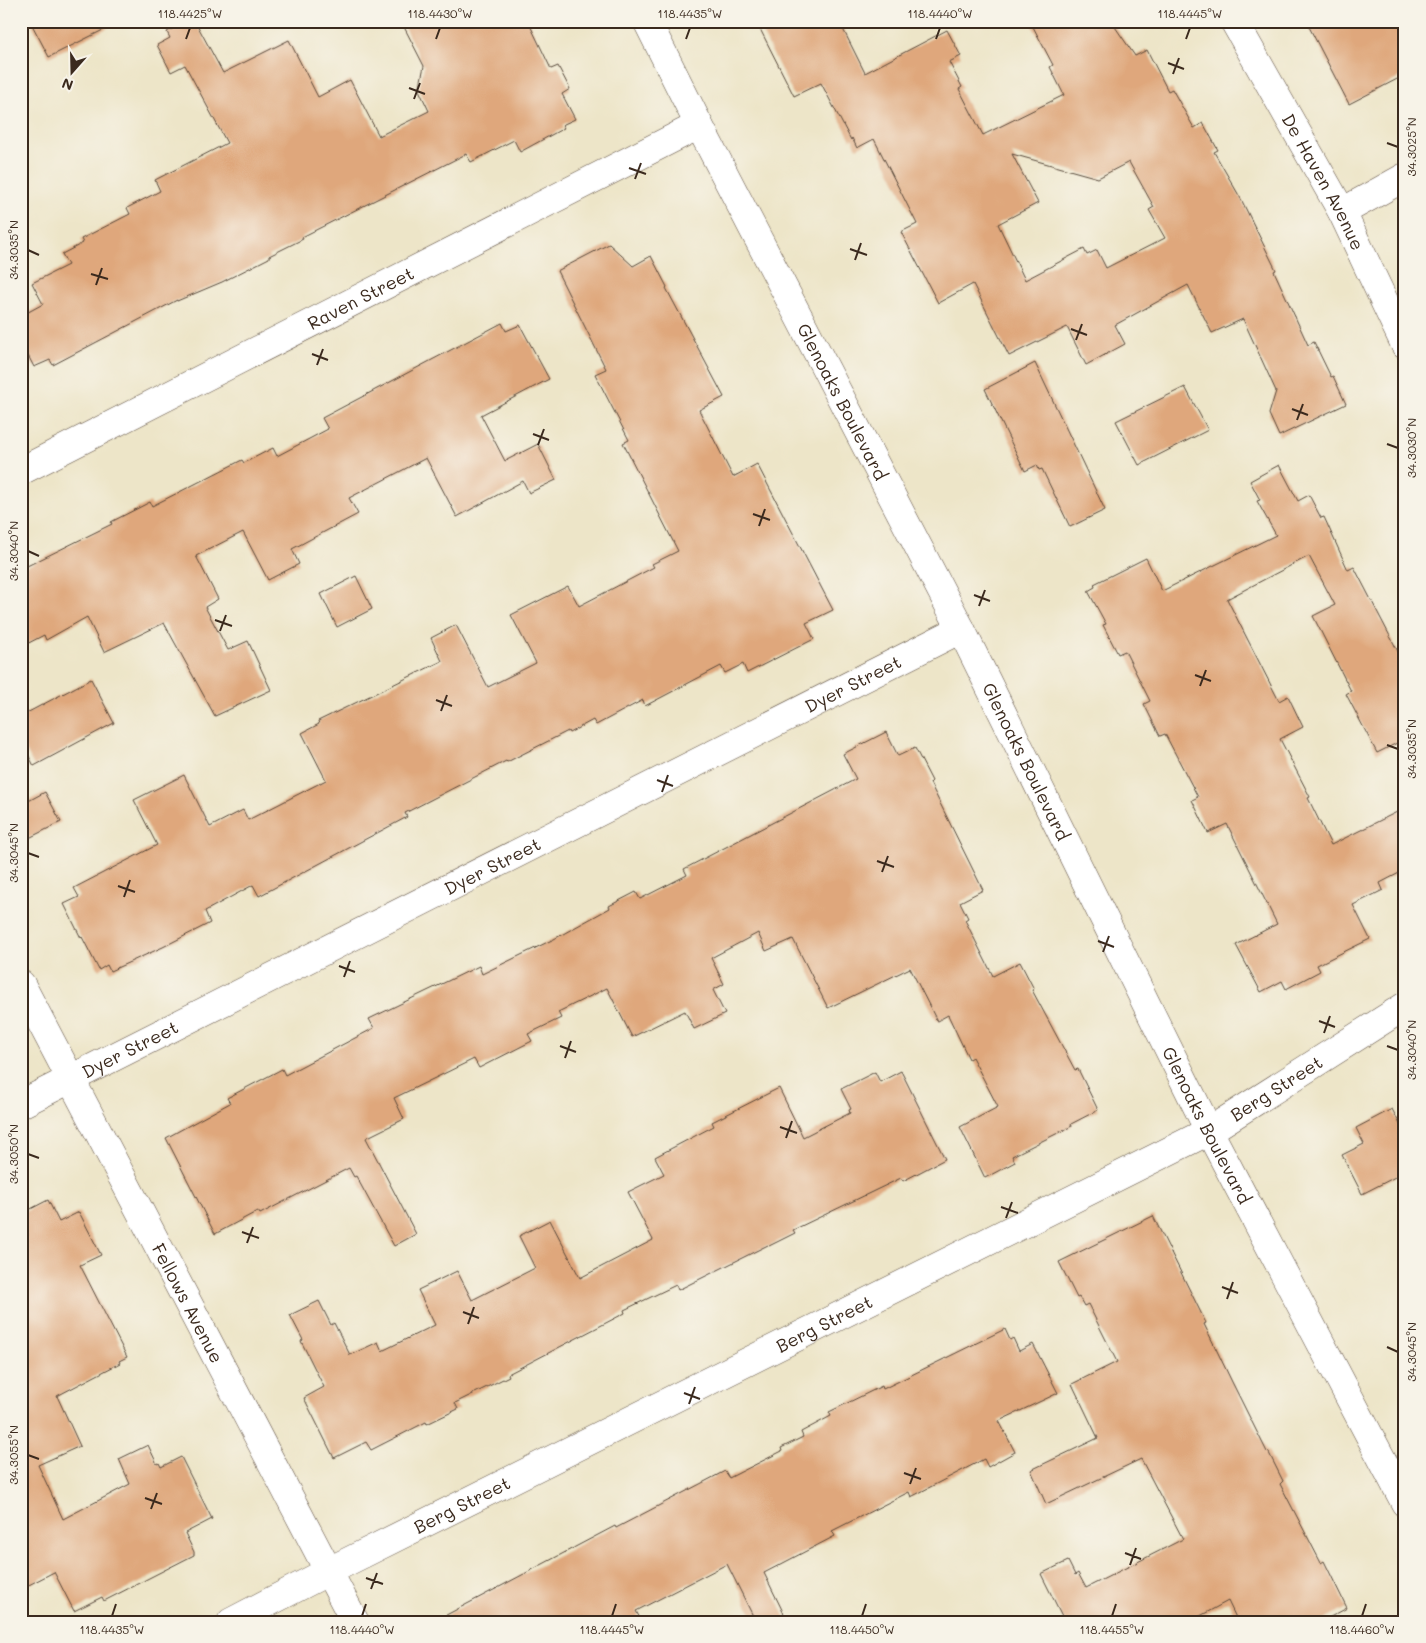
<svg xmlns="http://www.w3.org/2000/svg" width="1426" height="1643" font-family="Mali,sans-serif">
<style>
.building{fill:#dfa77c;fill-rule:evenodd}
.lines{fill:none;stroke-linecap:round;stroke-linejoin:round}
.minor-casing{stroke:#564638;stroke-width:29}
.secondary-casing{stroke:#564638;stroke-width:29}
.minor{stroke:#fff;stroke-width:28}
.secondary{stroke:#fff;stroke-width:28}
.ticks{fill:none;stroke:#3b2a1e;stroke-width:2}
.labels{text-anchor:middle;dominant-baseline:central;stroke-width:4;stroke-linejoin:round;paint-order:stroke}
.street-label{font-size:18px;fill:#3b2a1e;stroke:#f7f3e8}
.neatline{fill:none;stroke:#3b2a1e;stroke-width:2}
.ticks-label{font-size:12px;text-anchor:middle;fill:#3b2a1e}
</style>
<rect width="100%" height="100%" fill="#f7f3e8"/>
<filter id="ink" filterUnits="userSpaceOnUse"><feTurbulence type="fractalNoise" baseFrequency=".02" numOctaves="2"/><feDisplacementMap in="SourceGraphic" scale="10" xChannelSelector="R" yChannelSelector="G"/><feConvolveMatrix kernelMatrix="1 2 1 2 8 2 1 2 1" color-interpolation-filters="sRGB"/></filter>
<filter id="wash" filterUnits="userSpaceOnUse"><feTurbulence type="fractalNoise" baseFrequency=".0096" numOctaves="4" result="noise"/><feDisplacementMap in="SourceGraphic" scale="20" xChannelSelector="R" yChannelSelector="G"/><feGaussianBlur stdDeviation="1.12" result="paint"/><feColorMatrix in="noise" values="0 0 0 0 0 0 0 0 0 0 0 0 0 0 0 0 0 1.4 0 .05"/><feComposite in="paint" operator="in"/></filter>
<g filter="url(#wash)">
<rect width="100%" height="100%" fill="#ede5c8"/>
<g id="blocks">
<g class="building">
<path d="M30,21H121L49,57Z"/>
<path d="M185,21H195L223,73L289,40L318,97L350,80L379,136L429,111L419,90L424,66L401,21H528L551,69L558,66L570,89L562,94L575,119L562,125L564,128L520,152L514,140L471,162L466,154L302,237L303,239L269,256V258L222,282L177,301V300L53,365L50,360L34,367L21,342V316L43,304L32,283L68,265L62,254L83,243L81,239L130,214L127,208L160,191L155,180L227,143L185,65L171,72L157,45L170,38L167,32Z"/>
<path d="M756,21H839L865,73L947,30L961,56L949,62L962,87L959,89L983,135L1064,95L1050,67L1053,65L1030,21H1111L1135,56L1147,50L1168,91L1172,89L1194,128L1203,123L1218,150L1214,152L1241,199L1276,270L1274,271L1308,345L1314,342L1331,377L1333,376L1346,404L1279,436L1269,414L1276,391L1243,319L1212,333L1188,285L1115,325L1125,344L1086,365L1067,327L1009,356L973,284L938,303L901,232L917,224L874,139L857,148L852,138L851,140L821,83L794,96ZM1012,154L1098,178L1129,162L1154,207L1149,210L1165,238L1106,268L1097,250L1087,255L1084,249L1025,280L998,224L1038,203Z"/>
<path d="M1306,21H1405V75L1349,104Z"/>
<path d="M609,244L633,266L651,256L667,287L666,288L724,397L699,410L733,477L757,464L833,610L806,623L814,639L747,673L743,664L725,673L721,666L645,706L643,700L596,725L593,720L569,733L568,731L507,762L506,761L405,813L407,817L259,896L253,885L205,911L210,923L163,947L110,971L107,965L99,970L82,937L81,938L64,904L79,897L74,888L157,845L134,800L184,775L210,827L243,810L248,820L326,780L302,733L319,724L318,721L442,661L431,638L456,625L488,687L536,663L511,615L568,586L579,606L654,567L652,564L678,551L623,443L629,440L595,374L606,369L557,271Z"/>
<path d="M502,323L506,331L520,325L549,379L481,415L505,461L538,444L556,480L529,493L523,481L457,517L426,458L349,498L358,514L292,549L299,564L268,580L243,532L196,556L218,599L205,607L228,650L248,641L271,690L215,716L164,623L104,652L87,617L46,640L44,635L21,647V569L112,524L111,522L150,502L152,506L242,460L244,463L273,448L277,456L328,429L322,418Z"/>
<path d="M1035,363L1105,510L1070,527L1042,469L1039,470L1037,465L1025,471L985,389Z"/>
<path d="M1185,387L1208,430L1139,465L1116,421Z"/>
<path d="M1279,465L1298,501L1309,495L1321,518L1324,517L1348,570L1354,567L1405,665V739L1377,753L1346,694L1351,691L1313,616L1335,605L1309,556L1227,599L1279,701L1288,696L1303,727L1280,739L1310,797L1308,798L1331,845L1405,808V870L1380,883L1383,890L1353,905L1370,939L1317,965L1320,971L1286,989L1282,981L1261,992L1236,945L1277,924L1227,824L1208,833L1192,800L1198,797L1165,734L1160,736L1144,704L1150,701L1125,651L1118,654L1103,625L1106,624L1088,591L1095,587L1094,584L1146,558L1162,591L1276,535L1257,501L1260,500L1250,481Z"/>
<path d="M356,576L372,609L337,627L321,594Z"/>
<path d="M91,679L114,723L34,766L21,741V716Z"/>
<path d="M886,732L898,756L915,748L932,781L930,783L983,890L960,902L968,918L965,920L993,976L1020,962L1034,989L1032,990L1075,1070L1078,1069L1098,1110L1071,1124L1072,1126L1012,1156L1015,1162L985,1178L960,1127L998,1107L972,1057L969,1059L948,1015L937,1021L910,968L828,1008L793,939L766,951L758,933L711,958L724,984L713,990L725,1014L694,1029L685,1011L632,1037L607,988L558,1012L561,1018L528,1034L532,1041L479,1068L474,1059L394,1098L404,1119L366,1138L416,1234L394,1246L356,1176L354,1177L349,1168L260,1214L258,1211L215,1234L166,1138L230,1103L227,1098L282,1069L285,1075L374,1028L369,1019L479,966L482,974L554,939L610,908L609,906L636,892L640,899L687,875L684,869L856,779L843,754Z"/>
<path d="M45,792L61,822L21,842V805Z"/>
<path d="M901,1071L945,1159L903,1181L901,1178L793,1230L795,1233L769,1246L768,1245L678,1290L676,1285L624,1310L625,1313L508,1374L509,1376L455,1403L458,1409L427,1424L426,1422L371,1450L366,1442L334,1458L304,1398L324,1387L301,1341L303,1340L290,1315L319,1301L331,1325L334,1323L350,1355L378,1342L382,1351L435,1325L418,1290L457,1271L472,1300L535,1268L519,1236L550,1220L580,1278L653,1240L628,1192L664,1174L655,1157L714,1126L712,1122L779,1088L803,1137L850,1113L849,1110L851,1109L841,1089L875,1072L880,1082Z"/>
<path d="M1392,1109L1405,1134V1172L1362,1194L1342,1155L1364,1144L1356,1128Z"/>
<path d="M48,1200L59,1222L79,1212L101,1255L80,1265L127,1357L119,1361L120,1363L57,1396L80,1446L38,1465L63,1519L130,1484L119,1459L148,1445L157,1464L159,1463L161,1467L181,1457L212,1519L185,1533L194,1552V1555L104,1601L102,1597L74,1611L54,1572L21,1589V1214Z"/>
<path d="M1153,1216L1206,1323L1204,1324L1232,1382L1267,1452L1268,1451L1283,1481L1280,1484L1321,1563L1324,1561L1347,1608L1321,1622H1238L1228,1601L1189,1622H1065L1041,1574L1068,1561L1075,1575L1078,1573L1086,1588L1183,1539L1141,1459L1046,1504L1031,1470L1098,1438L1072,1384L1117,1362L1088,1304L1084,1306L1079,1297L1077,1298L1059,1262Z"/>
<path d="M1005,1329L1010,1340L1013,1338L1019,1351L1033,1344L1058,1393L999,1421L1015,1452L988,1467L984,1459L911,1497L909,1492L832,1531L835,1536L764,1573L788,1622H756L727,1564L636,1611L642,1622H433L615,1526L616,1528L725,1471L729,1478L782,1451L781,1448L803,1437L801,1432L831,1416L829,1412L882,1386L883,1389Z"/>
</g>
</g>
</g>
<g filter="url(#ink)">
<use href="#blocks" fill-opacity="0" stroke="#564638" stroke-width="1"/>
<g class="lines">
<g class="minor-casing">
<g id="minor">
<path id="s1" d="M1234,21L1342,212L1405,345"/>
<path d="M1342,212L1405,177"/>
<path id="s2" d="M21,471L699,125"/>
<path id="s3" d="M21,984L355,1622"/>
<path id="s4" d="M21,1104L961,629"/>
<path id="s5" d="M231,1622L329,1571L1209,1131L1405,1006"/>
</g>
</g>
<g class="secondary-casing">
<g id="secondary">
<path id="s6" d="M647,21L699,125L961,629L1209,1131L1405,1503"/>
</g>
</g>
<use href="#minor" class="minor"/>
<use href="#secondary" class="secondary"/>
</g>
</g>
<path class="ticks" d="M186,39L190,28M436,39L440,28M686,39L690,28M936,39L940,28M1186,39L1190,28M1168,63L1184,69M1173,74L1179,58M409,88L425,94M414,99L420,83M1387,143L1398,147M629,168L646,174M635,179L641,163M850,249L867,255M28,250L39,255M855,260L861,243M91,274L108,279M96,285L102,268M1071,329L1087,335M1076,340L1082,324M312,354L328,360M317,365L323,349M1292,409L1308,415M1297,420L1303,404M533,434L549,440M1387,444L1398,448M538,445L544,429M753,514L770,520M759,526L765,509M28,551L39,556M974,595L990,601M979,606L985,590M215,620L232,626M220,631L226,615M1195,675L1211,681M1200,686L1206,670M436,700L452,706M441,711L447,695M1387,745L1398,749M657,780L673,786M662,792L668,775M28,853L39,857M877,861L894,867M882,872L888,856M118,886L135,892M124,897L130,880M1098,941L1114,947M1103,952L1109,936M339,966L355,972M344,977L350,961M1319,1021L1335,1027M1324,1033L1330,1016M560,1046L576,1052M1387,1046L1398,1050M565,1058L571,1041M780,1127L797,1133M786,1138L792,1121M28,1154L39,1158M1001,1207L1018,1213M1006,1218L1012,1202M242,1232L259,1238M247,1243L253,1227M1222,1287L1238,1293M1227,1299L1233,1282M463,1312L479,1318M468,1324L474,1307M1387,1347L1398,1352M684,1393L700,1399M689,1404L695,1387M28,1455L39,1459M904,1473L921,1479M910,1484L916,1468M145,1498L162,1504M151,1509L157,1493M1125,1553L1141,1559M1130,1565L1136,1548M366,1578L383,1584M371,1589L377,1573M112,1616L116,1604M362,1616L366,1604M612,1616L616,1604M862,1616L866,1604M1112,1616L1116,1604M1362,1616L1366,1604"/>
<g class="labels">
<g class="street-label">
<text stroke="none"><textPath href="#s1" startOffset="184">De Haven Avenue</textPath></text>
<text stroke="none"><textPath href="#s2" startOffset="381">Raven Street</textPath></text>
<text stroke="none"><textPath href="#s6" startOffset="428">Glenoaks Boulevard</textPath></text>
<text stroke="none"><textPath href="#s4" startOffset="932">Dyer Street</textPath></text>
<text stroke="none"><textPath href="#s6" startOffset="832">Glenoaks Boulevard</textPath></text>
<text stroke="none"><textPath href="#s4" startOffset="528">Dyer Street</textPath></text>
<text stroke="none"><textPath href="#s4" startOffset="122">Dyer Street</textPath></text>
<text stroke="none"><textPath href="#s5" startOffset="1174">Berg Street</textPath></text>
<text stroke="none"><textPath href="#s6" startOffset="1238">Glenoaks Boulevard</textPath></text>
<text stroke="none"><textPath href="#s3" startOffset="360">Fellows Avenue</textPath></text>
<text stroke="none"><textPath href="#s5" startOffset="664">Berg Street</textPath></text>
<text stroke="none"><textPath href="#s5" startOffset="259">Berg Street</textPath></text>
</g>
</g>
<rect width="1426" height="1643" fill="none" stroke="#f7f3e8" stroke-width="55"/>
<g transform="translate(72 72) rotate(200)" stroke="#f7f3e8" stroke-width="4" paint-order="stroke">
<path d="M0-4L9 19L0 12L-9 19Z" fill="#3b2a1e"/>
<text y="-8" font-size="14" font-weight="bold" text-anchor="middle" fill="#3b2a1e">N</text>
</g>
<rect x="28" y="28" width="1370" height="1588" class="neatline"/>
<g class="ticks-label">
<text x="190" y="18">118.4425°W</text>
<text x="440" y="18">118.4430°W</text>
<text x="690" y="18">118.4435°W</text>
<text x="940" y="18">118.4440°W</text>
<text x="1190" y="18">118.4445°W</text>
<text transform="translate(1412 147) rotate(-90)" y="4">34.3025°N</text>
<text transform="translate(14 250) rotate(-90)" y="4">34.3035°N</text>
<text transform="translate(1412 448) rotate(-90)" y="4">34.3030°N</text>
<text transform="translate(14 551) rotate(-90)" y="4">34.3040°N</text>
<text transform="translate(1412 749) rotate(-90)" y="4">34.3035°N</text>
<text transform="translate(14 853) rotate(-90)" y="4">34.3045°N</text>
<text transform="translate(1412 1050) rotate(-90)" y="4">34.3040°N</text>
<text transform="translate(14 1154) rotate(-90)" y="4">34.3050°N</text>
<text transform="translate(1412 1352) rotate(-90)" y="4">34.3045°N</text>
<text transform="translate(14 1455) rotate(-90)" y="4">34.3055°N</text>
<text x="112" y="1634">118.4435°W</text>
<text x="362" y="1634">118.4440°W</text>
<text x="612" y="1634">118.4445°W</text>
<text x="862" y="1634">118.4450°W</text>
<text x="1112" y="1634">118.4455°W</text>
<text x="1362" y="1634">118.4460°W</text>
</g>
</svg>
